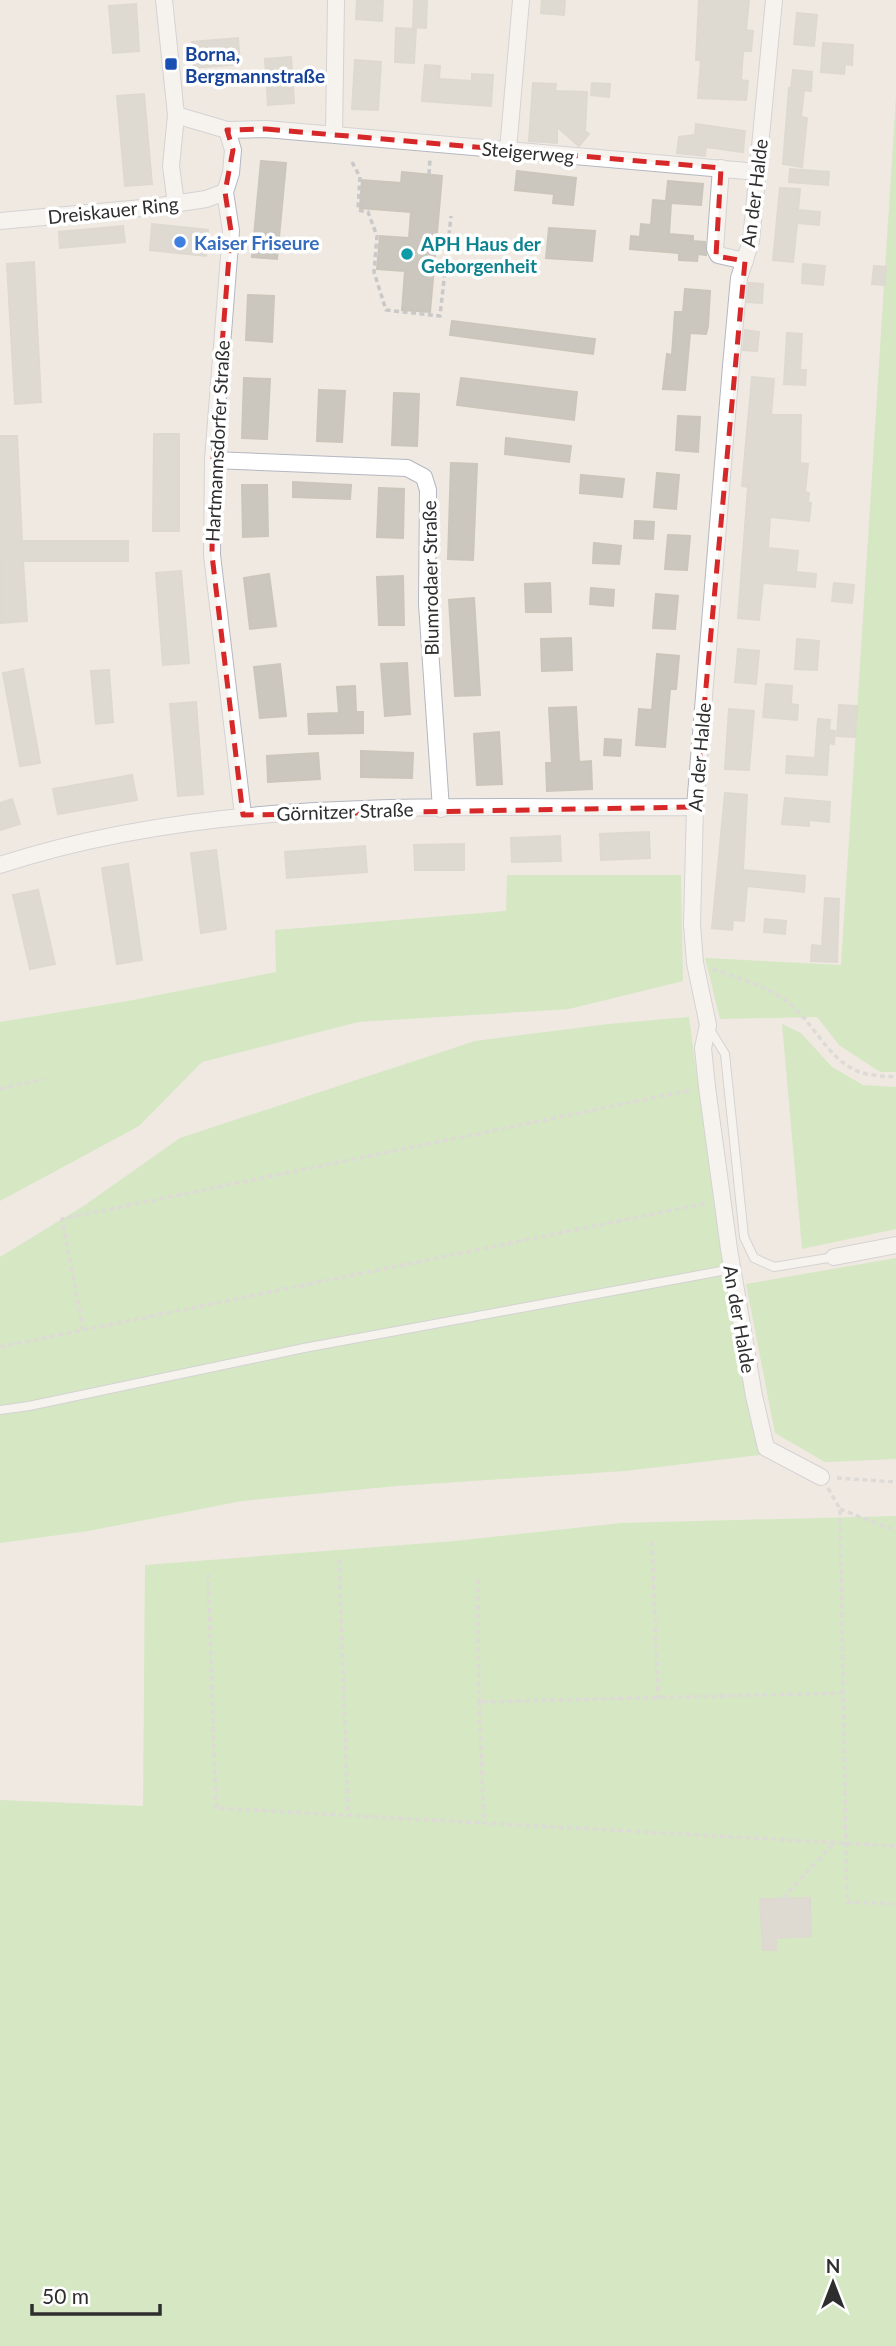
<svg xmlns="http://www.w3.org/2000/svg" width="896" height="2346" font-family="Lato,sans-serif">
<style>
.green{fill:#b6e59e}
.building{fill:#cbc7bf;stroke:#cbc5ba;stroke-width:2}
.lines{fill:none;stroke-linecap:round;stroke-linejoin:round}
.lane-casing{stroke:#b4b7c1;stroke-width:10}
.street-casing{stroke:#b4b7c1;stroke-width:18}
.path{stroke:#c9c9c9;stroke-width:3.5;stroke-dasharray:5 3.5;stroke-linecap:butt}
.lane{stroke:#fff;stroke-width:8}
.street{stroke:#fff;stroke-width:16}
.marked{fill:none;stroke:#d62828;stroke-width:5;stroke-dasharray:14 9;stroke-linejoin:round}
.transit-dot{fill:#1a4fb4;stroke:#fff;stroke-width:2.5}
.shop-dot{fill:#3f7fe0;stroke:#fff;stroke-width:2.5}
.culture-dot{fill:#0f9aa8;stroke:#fff;stroke-width:2.5}
.labels{text-anchor:middle;dominant-baseline:central;stroke-width:7;stroke-linejoin:round;paint-order:stroke}
.transit-label{font-size:19px;font-weight:bold;fill:#164399;stroke:#fff;text-anchor:start}
.street-label{font-size:19px;fill:#2e2e2e;stroke:#fff}
.shop-label{font-size:19px;font-weight:bold;fill:#366cbe;stroke:#fff;text-anchor:start}
.culture-label{font-size:19px;font-weight:bold;fill:#0d838f;stroke:#fff;text-anchor:start}
</style>
<rect width="100%" height="100%" fill="#efe9e1"/>
<g class="green">
<path d="M896,96V1072H880L839,1045L817,1017L720,1019L705,958L841,965Z"/>
<path d="M507,875H681L683,981L569,1009L358,1022L202,1062L139,1126L0,1201V1022L128,1001L276,972L275,930L506,911Z"/>
<path d="M689,1017L713,1197L760,1455L625,1471L397,1486L242,1501L88,1531L0,1543V1257L85,1205L180,1138L475,1041L608,1024Z"/>
<path d="M782,1024L801,1033L832,1067L863,1085L896,1087V1229L802,1249Z"/>
<path d="M896,1258V1459L825,1462L775,1433L746,1284Z"/>
<path d="M896,1516V2346H0V1800L143,1806L145,1565L455,1541L621,1523Z"/>
</g>
<g class="building">
<path d="M357,0H383L382,21L356,19Z"/>
<path d="M414,0H427L426,28L413,27Z"/>
<path d="M542,0H565L564,15L541,13Z"/>
<path d="M699,0H749L746,30L753,31L751,51H743L741,80L748,81L746,100L698,98L701,60H696Z"/>
<path d="M136,4L139,51L113,53L109,6Z"/>
<path d="M797,13L817,15L814,46L794,44Z"/>
<path d="M396,28L416,29L414,63L395,62Z"/>
<path d="M238,38L240,64L194,68L192,42Z"/>
<path d="M823,43L853,45L852,65L845,64L844,74L821,72Z"/>
<path d="M291,57L294,103L268,105L265,59Z"/>
<path d="M355,60L381,62L378,110L352,109Z"/>
<path d="M425,65L440,66L439,79L472,81V74L493,75L491,106L422,101Z"/>
<path d="M793,70L812,72L811,91L798,90H804L801,117L807,118L802,167L783,164L789,88L791,89Z"/>
<path d="M533,83L556,84L555,91L587,92L585,131L589,134L579,146L557,127V143L529,141Z"/>
<path d="M592,83L610,84L609,97L591,95Z"/>
<path d="M144,94L152,184L125,186L117,96Z"/>
<path d="M696,124L745,131L743,152L706,147L705,156L677,153L679,137L695,135Z"/>
<path d="M261,161L286,163L277,259L252,257Z"/>
<path d="M790,169L829,172L828,185L789,182Z"/>
<path d="M517,171L576,178L573,205L553,203L554,194L515,190Z"/>
<path d="M402,172L442,176L430,312L402,310L405,271L377,269L380,236L409,238L411,212L360,208L362,180L401,183Z"/>
<path d="M668,181L703,184L701,205L671,203L669,234L693,236V241L705,242L706,255L698,254L697,261L679,260V253L630,249L631,236L640,237L641,224L651,225L653,200L666,201Z"/>
<path d="M780,188L800,189L798,210L820,212L819,225L797,223L793,262L773,260Z"/>
<path d="M152,224L208,230L206,256L150,250Z"/>
<path d="M123,226L125,242L60,248L59,232Z"/>
<path d="M549,228L595,231L592,261L546,258Z"/>
<path d="M34,262L41,402L15,404L7,264Z"/>
<path d="M803,264L825,266L823,285L802,283Z"/>
<path d="M874,266L886,267L885,285L872,284Z"/>
<path d="M749,283L763,284L762,303L747,302Z"/>
<path d="M685,289L710,291L708,326L706,334L690,333L685,390L663,389L667,354L672,355L675,312H683Z"/>
<path d="M248,295L274,296L272,342L246,340Z"/>
<path d="M452,321L595,339L593,354L450,335Z"/>
<path d="M745,330L759,332L757,351L743,350Z"/>
<path d="M787,333L802,334L800,370H806L805,385L784,384Z"/>
<path d="M752,377L774,379L771,415H801L800,463L808,464L805,492L809,493L808,503H811L809,521L770,517L768,548L798,551L796,572L816,574L815,587L763,583L759,620L738,618L748,487L742,486Z"/>
<path d="M244,378L270,379L267,439L242,438Z"/>
<path d="M461,378L577,392L574,420L457,405Z"/>
<path d="M319,390L345,391L342,442L317,441Z"/>
<path d="M394,393L419,394L417,446L392,445Z"/>
<path d="M678,416L700,417L698,452L676,450Z"/>
<path d="M154,434H179V531H153Z"/>
<path d="M0,436H17L22,541H128V561H23L27,621L1,623Z"/>
<path d="M506,438L571,446L569,462L505,454Z"/>
<path d="M451,463L477,464L473,560L448,559Z"/>
<path d="M657,473L679,475L676,509L654,507Z"/>
<path d="M581,475L624,479L622,497L580,493Z"/>
<path d="M293,482L351,485L350,499L293,497Z"/>
<path d="M242,485H267L268,536L243,537Z"/>
<path d="M379,488L404,489L403,538L377,537Z"/>
<path d="M635,521L654,522L653,539L634,538Z"/>
<path d="M668,535L690,536L687,570L665,569Z"/>
<path d="M594,543L621,546L619,564L593,563Z"/>
<path d="M181,571L189,663L163,665L156,573Z"/>
<path d="M269,574L276,626L250,629L244,578Z"/>
<path d="M403,576L404,625H379L377,577Z"/>
<path d="M550,583L551,612H526L525,584Z"/>
<path d="M834,583L854,585L852,603L832,601Z"/>
<path d="M591,588L614,590L613,606L590,604Z"/>
<path d="M656,594L678,596L675,629L653,628Z"/>
<path d="M474,598L480,695L455,696L449,600Z"/>
<path d="M571,638L572,670L542,671L541,639Z"/>
<path d="M797,639L819,641L817,670L795,669Z"/>
<path d="M738,649L759,651L756,684L735,682Z"/>
<path d="M657,654L679,656L676,689H670L665,747L636,745L639,709L652,710Z"/>
<path d="M407,663L410,714L385,716L381,664Z"/>
<path d="M280,664L286,716L260,718L254,667Z"/>
<path d="M23,669L40,763L20,766L3,673Z"/>
<path d="M109,670L113,722L96,724L91,671Z"/>
<path d="M766,684L792,686L791,704L798,705L797,720L763,717Z"/>
<path d="M355,686L356,712H363V733L309,734L308,714L339,713L337,687Z"/>
<path d="M196,702L203,794L178,796L170,704Z"/>
<path d="M839,705L857,706L855,737L837,736Z"/>
<path d="M576,707L579,762L591,761L592,789L547,791L546,763H552L549,708Z"/>
<path d="M729,709L754,711L749,770L725,769Z"/>
<path d="M818,719L830,720L829,730L835,731L834,744L829,743L827,775L786,773L787,756L815,758Z"/>
<path d="M499,732L502,784L477,785L474,734Z"/>
<path d="M605,739L621,740L620,756L604,755Z"/>
<path d="M361,751L413,753L412,778L361,777Z"/>
<path d="M318,753L320,779L268,782L267,756Z"/>
<path d="M132,775L137,800L58,814L53,789Z"/>
<path d="M725,793L747,795L743,870L805,876L804,892L747,886L744,921L733,920L732,930L712,928Z"/>
<path d="M785,798L830,802L829,822L809,820V826L782,824Z"/>
<path d="M12,799L20,824L0,830V803Z"/>
<path d="M649,832L650,858L601,860L600,834Z"/>
<path d="M560,836L561,861L512,862L511,838Z"/>
<path d="M464,844V870H415L414,845Z"/>
<path d="M365,846L367,872L287,878L285,852Z"/>
<path d="M216,850L226,929L201,933L191,853Z"/>
<path d="M128,864L142,960L117,964L102,868Z"/>
<path d="M38,890L55,964L30,969L13,895Z"/>
<path d="M825,898L839,899L837,962L811,961L812,945L822,946Z"/>
<path d="M765,919L786,921L785,934L764,932Z"/>
<path d="M810,1898L811,1936L776,1938V1950H763L760,1899Z"/>
</g>
<g class="lines">
<g class="lane-casing">
<g id="lane">
<path d="M709,1028L725,1054L744,1237L754,1258L774,1267L834,1257"/>
<path d="M0,1410L29,1406L304,1348L732,1269"/>
</g>
</g>
<g class="street-casing">
<g id="street">
<path d="M164,0L176,115L171,166L176,204"/>
<path d="M774,0L751,241L739,278L731,366L695,807L692,924L695,963L708,1025L703,1048L707,1087L729,1249L754,1396L766,1448L821,1477"/>
<path d="M176,115L227,130L233,150L231,173L225,192L231,231L213,460L212,555L243,815"/>
<path d="M227,130L266,129L758,172"/>
<path d="M334,134L336,0"/>
<path d="M508,150L521,0"/>
<path d="M721,168L715,249L718,255L745,261"/>
<path d="M0,221L153,207L206,199L225,192"/>
<path d="M213,460L407,468L424,477L428,490L427,604L441,809"/>
<path d="M0,865C222,792 464,810 695,807"/>
<path d="M834,1257L896,1245"/>
</g>
</g>
<g class="path">
<path d="M352,162L360,177L358,210L368,212L377,236L374,272L386,310L440,316L451,216"/>
<path d="M429,174L430,159"/>
<path d="M713,969C738,978 767,986 788,1002C812,1021 826,1055 853,1069C866,1076 882,1076 896,1077"/>
<path d="M0,1089L44,1079"/>
<path d="M83,1330L62,1219L691,1090"/>
<path d="M0,1347L707,1203"/>
<path d="M837,1478L896,1482"/>
<path d="M828,1488L840,1509L847,1902L896,1904"/>
<path d="M840,1509L896,1531"/>
<path d="M652,1542L658,1697"/>
<path d="M339,1559L348,1815"/>
<path d="M208,1574L216,1808L484,1823"/>
<path d="M478,1579L479,1702"/>
<path d="M844,1693L479,1702L484,1823L896,1846"/>
<path d="M783,1898L834,1843"/>
</g>
<use href="#lane" class="lane"/>
<use href="#street" class="street"/>
</g>
<path d="M0 0H896V2346H0ZM266,129L721,168L716,256L745,261L695,807L243,815L212,555L213,460L231,231L225,192L233,150L227,130Z" fill="#efe9e1" fill-opacity=".55" fill-rule="evenodd"/>
<path class="marked" d="M266,129L721,168L716,256L745,261L695,807L243,815L212,555L213,460L231,231L225,192L233,150L227,130Z"/>
<rect class="transit-dot" x="164" y="57" width="14" height="14" rx="3.5"/>
<circle class="shop-dot" cx="180" cy="242" r="7"/>
<circle class="culture-dot" cx="407" cy="254" r="7"/>
<g class="labels">
<g class="transit-label">
<text x="185" y="53">Borna,<tspan x="185" dy="22">Bergmannstraße</tspan></text>
</g>
<g class="street-label">
<text transform="translate(528 152) rotate(5)">Steigerweg</text>
<text transform="translate(754 193) rotate(-83)">An der Halde</text>
<text transform="translate(113 210) rotate(-6)">Dreiskauer Ring</text>
<text transform="translate(217 441) rotate(-87)">Hartmannsdorfer Straße</text>
<text transform="translate(430 578) rotate(-91)">Blumrodaer Straße</text>
<text transform="translate(699 757) rotate(-85)">An der Halde</text>
<text transform="translate(345 811) rotate(-2)">Görnitzer Straße</text>
<text transform="translate(740 1319) rotate(80)">An der Halde</text>
</g>
<g class="shop-label">
<text x="194" y="242">Kaiser Friseure</text>
</g>
<g class="culture-label">
<text x="421" y="243">APH Haus der<tspan x="421" dy="22">Geborgenheit</tspan></text>
</g>
</g>
<g transform="translate(833 2283)" stroke="#ffffff" stroke-width="5" paint-order="stroke">
<path d="M0-5L12 26L0 18L-12 26Z" fill="#2e2e2e"/>
<text y="-10" font-size="19" font-weight="bold" text-anchor="middle" fill="#2e2e2e">N</text>
</g>
<path d="M32 2304v10h128v-10" fill="none" stroke="#2e2e2e" stroke-width="3.5"/>
<text x="42" y="2304" font-size="21" fill="#2e2e2e" stroke="#ffffff" stroke-width="5" paint-order="stroke">50 m</text>
</svg>
